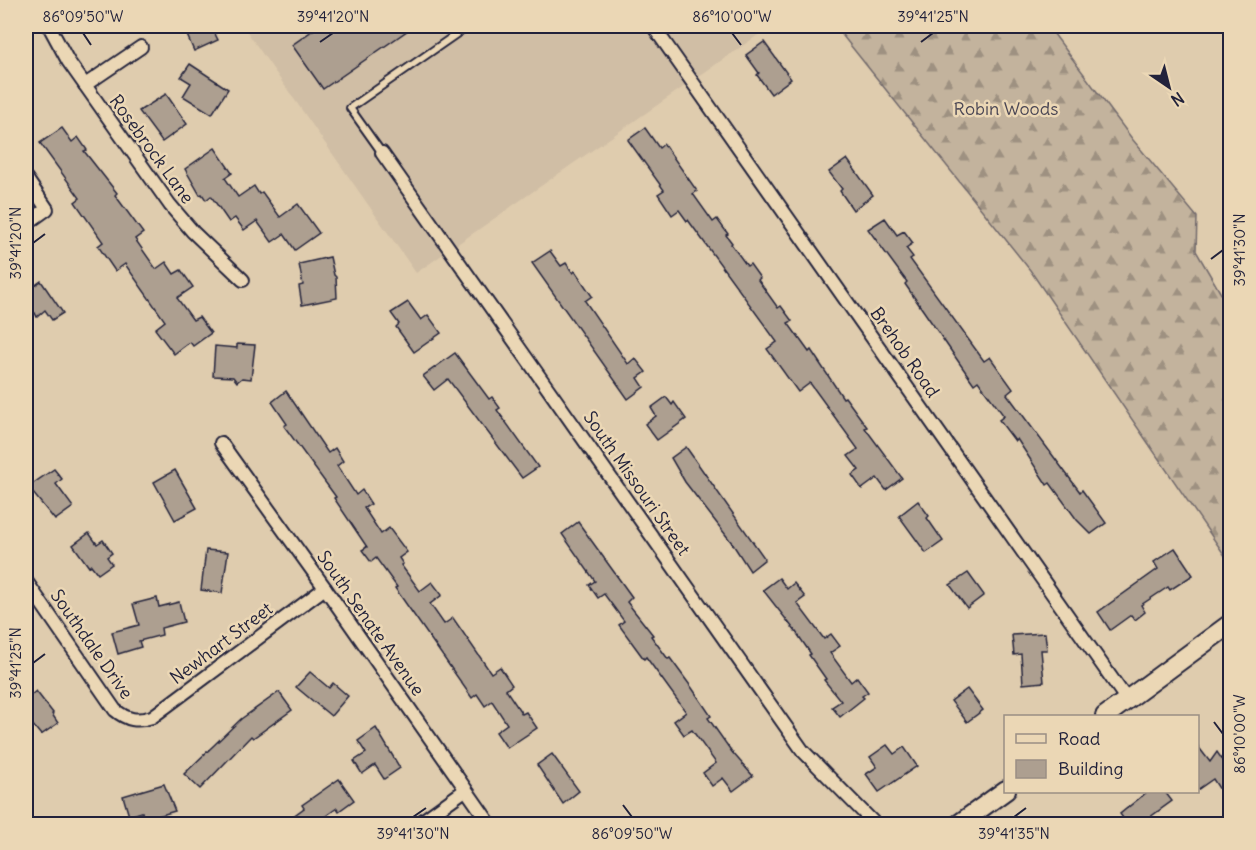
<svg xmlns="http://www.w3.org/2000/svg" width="1256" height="850" font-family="Delius,sans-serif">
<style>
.built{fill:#d0bea5}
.forest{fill:url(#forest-firs);stroke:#726a6c;stroke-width:1.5}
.building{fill:#ad9f90;stroke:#22223b;stroke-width:1.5}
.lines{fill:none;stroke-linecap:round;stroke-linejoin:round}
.service-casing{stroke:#22223b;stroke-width:10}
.minor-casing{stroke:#22223b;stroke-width:16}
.secondary-casing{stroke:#22223b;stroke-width:22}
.service{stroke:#ebd7b5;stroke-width:6}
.minor{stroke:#ebd7b5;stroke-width:12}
.secondary{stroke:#ebd7b5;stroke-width:18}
.ticks{fill:none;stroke:#22223b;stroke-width:2}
.labels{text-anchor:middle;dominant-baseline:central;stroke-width:5;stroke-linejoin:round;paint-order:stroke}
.park-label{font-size:18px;fill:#4a4654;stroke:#ebd7b5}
.street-label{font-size:18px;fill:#22223b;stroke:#ebd7b5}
.neatline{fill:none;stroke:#22223b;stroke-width:2}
.ticks-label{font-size:15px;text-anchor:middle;fill:#22223b}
</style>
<defs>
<pattern id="forest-firs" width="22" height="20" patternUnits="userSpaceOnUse" patternTransform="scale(1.5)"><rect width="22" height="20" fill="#c3b39d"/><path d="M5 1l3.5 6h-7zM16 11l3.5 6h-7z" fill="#9e9181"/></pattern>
</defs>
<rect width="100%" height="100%" fill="#dfccae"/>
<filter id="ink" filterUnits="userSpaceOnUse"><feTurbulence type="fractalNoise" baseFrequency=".0167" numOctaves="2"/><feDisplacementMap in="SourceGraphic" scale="12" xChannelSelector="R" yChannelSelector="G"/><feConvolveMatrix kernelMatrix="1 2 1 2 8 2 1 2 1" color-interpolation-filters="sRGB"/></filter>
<g filter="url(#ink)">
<path class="built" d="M243,26H771L416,273Z"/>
<path class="forest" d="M835,26H1048L1133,140L1197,217L1196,251L1230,309V313L1224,318L1230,327V563L1030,270Z"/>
<g class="building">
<path d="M183,26H211L218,40L194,51Z"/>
<path d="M319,26H414L323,89L292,45Z"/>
<path d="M764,42L791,79L771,94L757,75L759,73L746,55Z"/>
<path d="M190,64L228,89L212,114L183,96L191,83L181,77Z"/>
<path d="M166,94L187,124L162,142L139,111Z"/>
<path d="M62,128L72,142L78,137L87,150L84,151L117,193L115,195L143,233L135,239L156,269L166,262L174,274L181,270L193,287L177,298L193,320L199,317L211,333L193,346L190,342L174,354L155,329L165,321L125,264L115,271L98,246L103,242L75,202L80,198L40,143Z"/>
<path d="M645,128L659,148L664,144L697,191L693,194L713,222L717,219L728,234L726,235L732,243L731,244L747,266L750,264L760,278L758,280L778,308L781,306L792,321L788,323L809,352L811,350L843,398L845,397L867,427L865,428L902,478L886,490L877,478L862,489L852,475L859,470L848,456L858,449L810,383L798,392L767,349L777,342L688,220L687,221L679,210L672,215L658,194L664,190L628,140Z"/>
<path d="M215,148L232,173L225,178L238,197L254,186L259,194L262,192L280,217L298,204L319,233L295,250L284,234L272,242L257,221L244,230L235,218L229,222L211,196L206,200L202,194L200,195L185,169Z"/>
<path d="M847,159L873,195L853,210L840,191L842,189L829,172Z"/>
<path d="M885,218L897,235L904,231L913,243L906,248L913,257L910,259L984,361L990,357L1013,389L1007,394L1080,492L1082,490L1106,523L1091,534L1077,520L1050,483L1047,485L1017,439L1015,441L999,420L1004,416L978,381L974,384L967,374L905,284L907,282L868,229Z"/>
<path d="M550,251L561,266L566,263L573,273L575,271L592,296L585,301L628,364L635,358L646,372L638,378L644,387L628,399L532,263Z"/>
<path d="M330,257L334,275L336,277L337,298L302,305L299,286L303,285L299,264Z"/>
<path d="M41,281L63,313L52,320L45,310L37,317L35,313L26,320V292Z"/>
<path d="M408,302L421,320L428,315L441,333L414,352L396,327L399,324L391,313Z"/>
<path d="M237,344L255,345L251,379L242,378L237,382L233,377L213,376L215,346L237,348Z"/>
<path d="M455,353L489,399L492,397L500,408L497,410L538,467L522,478L448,379L434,390L423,376Z"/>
<path d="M286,391L328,453L335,448L343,461L337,466L356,495L362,490L371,504L364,508L381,534L389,528L407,552L399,558L403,564L401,565L420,591L432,582L442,595L430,604L444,624L453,618L491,673L500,667L512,685L506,690L522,714L526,712L537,728L507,748L496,732L507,724L492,701L485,706L477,694L472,698L395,588L397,587L376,558L371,562L362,550L367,547L334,498L336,497L284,426L287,424L272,402Z"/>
<path d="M666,397L672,405L674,402L686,419L657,440L645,424L656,416L651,408Z"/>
<path d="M686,447L765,559L750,571L732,543L685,482L671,458Z"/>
<path d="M54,469L62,479L56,484L73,507L55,520L28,487Z"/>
<path d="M175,470L197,508L175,520L154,482Z"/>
<path d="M918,501L929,516L927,518L943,541L926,553L899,516Z"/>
<path d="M578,522L632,597L627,602L653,635L651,636L668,659L670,658L692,688L711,716L708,718L732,752L753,776L733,791L723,778L712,786L703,773L716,763L692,730L684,735L674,721L686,712L646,657L644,659L619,625L624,621L604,594L598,598L589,585L595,581L562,534Z"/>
<path d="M89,533L97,544L103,540L112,553L107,557L112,564L98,574L91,565L89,567L73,545Z"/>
<path d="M1175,548L1193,575L1170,590L1168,587L1141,605L1145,612L1135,620L1131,615L1110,630L1098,612L1158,569L1154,562Z"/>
<path d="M206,550L228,552L222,593L201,590Z"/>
<path d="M968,573L984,595L967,608L950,585Z"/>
<path d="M779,578L787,589L794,583L805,597L797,603L824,639L831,634L840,646L830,653L851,682L857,677L868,692L862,696L864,698L840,717L832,707L841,701L824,680L826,679L809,655L811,654L796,632L763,590Z"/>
<path d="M157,598L159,607L179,602L184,622L161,628L162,635L139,641L141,647L118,654L112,632L139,625L133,604Z"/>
<path d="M1045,633L1047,650H1041L1044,682L1023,684L1021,654L1014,655L1012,635Z"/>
<path d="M310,672L329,688L333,683L348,696L331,716L296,687Z"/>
<path d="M967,689L983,710L967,722L951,701Z"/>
<path d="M36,691L53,713L52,714L58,723L41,735L32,724L26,729V699Z"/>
<path d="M279,692L292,710L253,738L251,736L200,789L184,774L241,719Z"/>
<path d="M376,728L400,768L384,779L375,765L362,774L354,761L366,753L358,741Z"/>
<path d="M887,745L894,754L904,747L917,766L879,792L866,774L877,767L870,757Z"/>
<path d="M1197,745L1210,762L1217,752L1230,771V782L1220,790L1213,779L1197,790Z"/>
<path d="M552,754L579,791L563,804L537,765Z"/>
<path d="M339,779L354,800L339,811L337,808L313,825H281L304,808L302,805Z"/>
<path d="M164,784L175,811L144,820L142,812L129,816L123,796Z"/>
<path d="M1147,792H1165L1172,801L1139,825H1128L1120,814Z"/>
</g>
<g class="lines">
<g class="service-casing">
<path id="service" d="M382,153L350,108L468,26"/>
</g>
<g class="minor-casing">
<g id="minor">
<path d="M49,26L68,61L170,205L193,232L243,280"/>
<path d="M653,26L1127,700"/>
<path d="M85,85L141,47"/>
<path d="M382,153L803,751L875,824"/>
<path d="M26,178L47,209L26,224"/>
<path d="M221,443L325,588L490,824"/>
<path d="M26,581L115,710C127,720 137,722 152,717L325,588"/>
<path d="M418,824L465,790"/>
</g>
</g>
<g class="secondary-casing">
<g id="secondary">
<path d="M1105,716L1230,624"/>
<path d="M959,824L1006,790"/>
</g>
</g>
<use href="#service" class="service"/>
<use href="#minor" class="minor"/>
<use href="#secondary" class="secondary"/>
</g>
</g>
<path class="ticks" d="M83,33L91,45M732,33L741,45M320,42L333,33M921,42L933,33M33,243L45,234M1211,259L1223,250M33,663L45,654M1214,722L1223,734M623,805L632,817M413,817L426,808M1014,817L1026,808"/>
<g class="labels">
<g class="park-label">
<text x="1006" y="108">Robin Woods</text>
</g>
<g class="street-label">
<text transform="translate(152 149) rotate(54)">Rosebrock Lane</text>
<text transform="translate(905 352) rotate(55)">Brehob Road</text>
<text transform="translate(637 483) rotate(55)">South Missouri Street</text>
<text transform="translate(371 623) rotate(55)">South Senate Avenue</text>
<text transform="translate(221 643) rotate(-37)">Newhart Street</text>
<text transform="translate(92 644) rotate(55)">Southdale Drive</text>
</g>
</g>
<rect width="1256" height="850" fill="none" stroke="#ebd7b5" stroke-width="66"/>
<rect x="1004" y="715" width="195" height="78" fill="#ebd7b5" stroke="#9b8f84" stroke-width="1.5"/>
<rect x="1016" y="734" width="30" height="9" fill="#ebd7b5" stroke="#9b8f84" stroke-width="1.5"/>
<text x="1058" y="745" font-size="18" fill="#22223b">Road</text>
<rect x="1016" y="760" width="30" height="18" fill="#ad9f90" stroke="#9b8f84" stroke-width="1.5"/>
<text x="1058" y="775" font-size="18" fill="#22223b">Building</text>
<g transform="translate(1169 87) rotate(145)" stroke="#ebd7b5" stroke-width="4.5" paint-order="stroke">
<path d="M0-4.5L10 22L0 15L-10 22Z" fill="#22223b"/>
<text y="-9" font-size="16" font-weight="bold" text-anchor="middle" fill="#22223b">N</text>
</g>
<rect x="33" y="33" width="1190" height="784" class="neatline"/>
<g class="ticks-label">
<text x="83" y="22">86°09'50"W</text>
<text x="333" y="22">39°41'20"N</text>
<text x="732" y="22">86°10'00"W</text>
<text x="933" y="22">39°41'25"N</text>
<text transform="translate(16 243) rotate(-90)" y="5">39°41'20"N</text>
<text transform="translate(1240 250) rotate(-90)" y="5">39°41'30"N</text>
<text transform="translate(16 663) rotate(-90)" y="5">39°41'25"N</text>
<text transform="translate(1240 734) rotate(-90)" y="5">86°10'00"W</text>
<text x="413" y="839">39°41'30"N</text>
<text x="632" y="839">86°09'50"W</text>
<text x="1014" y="839">39°41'35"N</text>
</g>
</svg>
